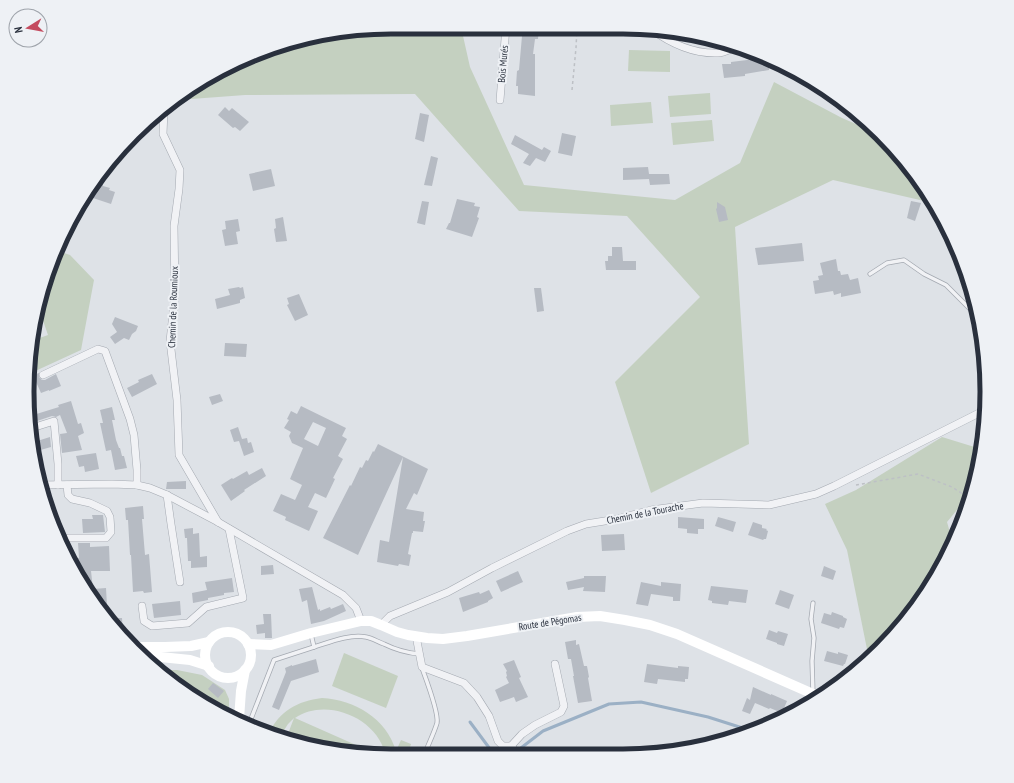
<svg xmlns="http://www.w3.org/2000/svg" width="1014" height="783" font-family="'PT Sans Narrow',sans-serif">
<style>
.green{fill:#c4d0c0}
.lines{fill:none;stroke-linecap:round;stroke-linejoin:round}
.stream{stroke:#9bb0c5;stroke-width:3}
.building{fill:#b6bbc3;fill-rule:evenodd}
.lane-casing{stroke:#a4a9b1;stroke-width:5}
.street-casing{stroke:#a4a9b1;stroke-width:8}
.path{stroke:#bdc0c5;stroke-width:1.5;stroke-dasharray:3 3;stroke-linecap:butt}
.lane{stroke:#f1f2f5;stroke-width:3.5}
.street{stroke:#f1f2f5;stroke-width:7}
.secondary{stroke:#fff;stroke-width:10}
.labels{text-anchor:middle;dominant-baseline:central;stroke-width:4;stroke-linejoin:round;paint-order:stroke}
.street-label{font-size:10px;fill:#29303d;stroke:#eef1f5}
.rim{fill:none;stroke:#29303d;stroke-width:5}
</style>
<rect width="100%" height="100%" fill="#dee2e7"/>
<g class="green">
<path d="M391,27H461L470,67L524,185L675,200L740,163L774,82L842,118L870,130L926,189L933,203L833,180L735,227L749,444L651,493L615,382L700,297L627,216L519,211L415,94L245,95L178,100L209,76L297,39Z"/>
<path d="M629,50L670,51V72L628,71Z"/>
<path d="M710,93L711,114L670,117L668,96Z"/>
<path d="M651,102L653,123L611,126L610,105Z"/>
<path d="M712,120L714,141L673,145L671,123Z"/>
<path d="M58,251L70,255L94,280L81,350L31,373L27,392L34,340L48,335L38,306L39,297Z"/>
<path d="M942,437L981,449L980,463L970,494L947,522L953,543L925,594L880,649L869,659L847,550L825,504L856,490Z"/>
<path d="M344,653L398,676L386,708L332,686Z"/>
<path d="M160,670H177L202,675L225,690L229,699V714L189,695Z"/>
<path d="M322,698C355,700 386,718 396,751L401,740L411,744L408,753H385C376,717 325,697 295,718L374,753H344L286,739L294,718L288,724L279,738L268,734C280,711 297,701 322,698Z"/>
</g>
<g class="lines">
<g class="stream">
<path d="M156,667L161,668"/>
<path d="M470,722L493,753"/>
<path d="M517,751L543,731L609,704L641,702L708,717L752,731"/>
</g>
</g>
<g class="building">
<path d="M520,27H539L538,39H535L533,54H535V96L518,94V86H516L517,71L519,70L522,36L519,35Z"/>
<path d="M764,59L769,62V70L745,74V76L724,78L722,64H731V62L747,60Z"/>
<path d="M225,107L229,111L232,108L249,122L240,131L235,127L233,128L218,115Z"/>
<path d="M420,113L429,115L424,142L415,139Z"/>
<path d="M562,133L576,136L572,156L558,153Z"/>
<path d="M515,135L542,150L544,147L551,151L545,162L536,158L530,166L523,163L529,154L511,144Z"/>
<path d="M431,156L438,158L432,186L424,185Z"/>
<path d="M648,167L649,174H669L670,184L650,185L649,179L623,180V168Z"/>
<path d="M271,169L275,186L253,191L249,174Z"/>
<path d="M97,182L103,184V186L110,188L109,190L115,192L111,204L90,197L94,185Z"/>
<path d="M457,199L475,203L474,206L480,207L477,217L479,218L472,237L446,229L449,223H450Z"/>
<path d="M422,201L429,202L425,225L417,223Z"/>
<path d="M911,201L921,203L915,221L907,218Z"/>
<path d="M717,202L725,207L728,220L719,222L716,209L717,208Z"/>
<path d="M283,217L287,241L276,242L274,229L276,228L275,219Z"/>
<path d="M238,219L240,231L236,232L238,244L225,246L222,230L226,229L225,221Z"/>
<path d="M802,243L804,261L758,265L755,248Z"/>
<path d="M612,247H622L623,261H636V270H606L605,261H608V256H612Z"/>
<path d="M836,259L838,271H840L841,275L848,274L850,280L858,278L861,293L841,297V293L834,295L833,291L815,294L813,281L819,280L818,276L823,275L820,263Z"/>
<path d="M239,287L240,288L243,287L245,298L240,300V303L217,309L215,299L230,295L228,289Z"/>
<path d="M534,288H541L544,311L537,312Z"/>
<path d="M299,294L308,315L295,321L287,305L289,304L287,298Z"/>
<path d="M115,317L138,326L136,331L132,334L129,340L124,338L115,344L110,337L117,332L112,324Z"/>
<path d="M225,343L247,344L246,357L224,356Z"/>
<path d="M39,373V377L42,380H45L56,374L61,386L49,391V390L41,393L33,375Z"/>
<path d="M152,374L157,384L132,397L127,388L139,382L138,380Z"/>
<path d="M220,394L223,401L212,405L209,397Z"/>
<path d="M71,401L78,424L81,423L84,433L78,436L82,450L62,453L60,434L67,433L60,415L56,417L52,416L31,423L30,416L59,407L58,405Z"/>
<path d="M301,406L346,428L342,436L347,439L338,456L343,459L333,478L335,479L326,498L315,493L308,507L318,511L309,531L285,520L286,517L273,511L281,494L295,500L296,498L302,485L290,479L303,448L292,443L289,436L291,432L284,428L289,420L287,419L291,411L297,414ZM313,422L326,428L318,446L304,439Z"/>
<path d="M112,407L115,420H112L116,440L119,448H120L122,456H124L127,468L115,470L111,450L106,451L100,423H103L100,410Z"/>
<path d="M238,427L242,439L247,438L248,443L251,442L254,452L244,456L239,441L234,442L230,430Z"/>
<path d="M50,437L51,447L37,451V449L35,450L34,442Z"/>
<path d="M378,444L428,469L417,495L414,493L406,509L424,512L423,521H425L423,532L413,531V533H412L408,554L411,555L409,566L399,564L398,566L377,562L380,540L389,542L403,457L358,555L323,538L350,485L351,486L360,467L362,468L366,460L368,461L373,451L374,452Z"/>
<path d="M96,453L99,469L85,472L84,466L79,467L76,456Z"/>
<path d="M262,468L266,476L244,490L245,491L231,501L221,485L232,478L233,479L247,471L249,475Z"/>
<path d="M186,481V489H166L167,482Z"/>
<path d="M143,506L144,519H142L145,555L149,554L152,592L144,593L143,591L133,592L131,555H130L128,520H126L125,508Z"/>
<path d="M92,515H103L105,532L83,533L82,519H93Z"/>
<path d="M678,517L704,519V529H698V534L687,533V529L678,528Z"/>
<path d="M718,517L736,522L733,532L715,526Z"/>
<path d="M753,522L762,525V528L767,529L766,530L768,531L766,539H764L763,540L748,535Z"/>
<path d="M193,528V534L199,533L200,557L207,556V567L191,568V561H188L187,538H185L184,529Z"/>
<path d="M624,534L625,550L602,551L601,535Z"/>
<path d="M78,543H90V547L109,546L110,571H91L93,589L106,588L107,606L99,607L88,594L86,589L72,558H79Z"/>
<path d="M273,565L274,574L261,575V566Z"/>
<path d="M824,566L836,571L833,580L821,576Z"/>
<path d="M518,571L523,582L501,592L496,581Z"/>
<path d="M584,576H606L605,592L583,591L584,587L568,590L566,582L584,578Z"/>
<path d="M232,578L234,592L224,593V595L208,598V600L193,603L192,593L207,590L205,582Z"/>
<path d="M641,582L661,586V582L681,584L680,601H673V597L651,594L648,606L636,604Z"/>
<path d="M711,586L748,590L746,603L729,601L728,605L712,603V601L708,600Z"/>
<path d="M312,587L318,610L320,609V611L330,607L331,609L343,604L346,611L324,621L311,624L307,600L302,602L299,589Z"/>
<path d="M489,590L493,598L488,601V602L463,612L459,598L479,592L480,594Z"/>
<path d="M780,590L794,595L789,609L775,604Z"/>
<path d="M180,601L181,615L154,618L152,604Z"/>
<path d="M832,612L843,616V617L847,619L844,628L840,627L839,629L821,623L824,613L831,615Z"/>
<path d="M263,614H271L272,638H265V633L257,634L256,625L264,624Z"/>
<path d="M113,618H122L123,636L114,625Z"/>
<path d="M769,630L777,633L778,631L788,634L784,646L777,644V643L766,639Z"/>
<path d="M576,640V645L579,644L584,666H587L589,677L588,678L592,701L578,703L573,676H574L571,659H568L565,642Z"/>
<path d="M827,651L838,654V652L848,655L845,664H844L843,666L824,661Z"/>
<path d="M316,659L319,672L291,681L279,710L272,707L286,672L285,668L292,665V666Z"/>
<path d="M514,660L521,677L519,678L528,697L516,702L514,697L500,702L495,690L509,683L506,677L507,676L506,672L507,671L503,664Z"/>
<path d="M647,664L678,668V666L689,667L688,679H685V682L658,679L657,684L644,682Z"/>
<path d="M213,683L224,691L218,698L208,689Z"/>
<path d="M753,687L771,695V694L787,701L782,713L770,708L769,709L755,703L750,714L742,711L747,698L750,700Z"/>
</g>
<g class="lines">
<g class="lane-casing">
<g id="lane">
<path d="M870,274L887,263L904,260L924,274L946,285L970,309L981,326"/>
<path d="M314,647C330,642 349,634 366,637C372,638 378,642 384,644C396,650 406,653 420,654"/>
<path d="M422,668C426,679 439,713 437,723C434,733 429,743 425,753"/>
<path d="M813,693L812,661L814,638L811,619L813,603"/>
<path d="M249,724L274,660L314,647L311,634"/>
</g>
</g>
<g class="street-casing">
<g id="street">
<path d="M651,29C670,43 694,54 718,53C725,53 732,48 739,46"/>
<path d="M500,100L506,27"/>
<path d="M164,110L163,134L180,170L179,189L174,226L175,295L170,341L177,400L179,455L218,522"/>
<path d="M43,375L98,349L105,351L130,419L134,435L137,470V485"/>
<path d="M32,428L54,421L58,464V485"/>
<path d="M39,485L112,484L137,485L150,488L167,495L218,522L343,595L356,608L361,621"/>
<path d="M67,485L68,495L72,499L90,503L107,511L110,517L111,532L106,538H68"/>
<path d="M167,495L171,524L180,582"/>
<path d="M142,606L144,621L152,626L188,623L206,607L243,598L229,529"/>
<path d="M381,625L390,616L448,592L492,568L567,531L586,524L617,519L651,510L703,503L769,505L816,494L834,486L985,410"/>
<path d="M416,636L422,667L464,683L477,697L489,716L498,741L503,746H511L517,753"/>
<path d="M511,746L522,734L535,725L561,712L564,706L555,664"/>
</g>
</g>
<g class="path">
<path d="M572,90L576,48L577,28"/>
<path d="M856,485L918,474L952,487L969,498"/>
</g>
<use href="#lane" class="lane"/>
<use href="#street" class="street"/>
<g class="secondary">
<circle cx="228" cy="655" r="23"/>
<path d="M248,644L271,645L311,633L361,621H371L381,625L397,632L408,635L427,638L443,639L467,636L577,617L600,616L625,620L650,625L677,634L820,697"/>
<path d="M132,647H165L191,646L209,642"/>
<path d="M141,655L190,660L209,666"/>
<path d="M239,719L241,691L245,670"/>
</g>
</g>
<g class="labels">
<g class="street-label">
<text transform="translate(503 64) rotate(-85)">Bois Murés</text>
<text transform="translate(173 307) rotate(-88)">Chemin de la Roumioux</text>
<text transform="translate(645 513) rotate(-11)">Chemin de la Tourache</text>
<text transform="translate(550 622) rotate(-9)">Route de Pégomas</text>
</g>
</g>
<path d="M0 0H1014V783H0ZM391 34H623A357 357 0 0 1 980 391V392A357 357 0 0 1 623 749H391A357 357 0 0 1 34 392V391A357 357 0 0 1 391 34Z" fill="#eef1f5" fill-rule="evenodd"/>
<path class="rim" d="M391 34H623A357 357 0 0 1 980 391V392A357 357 0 0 1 623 749H391A357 357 0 0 1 34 392V391A357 357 0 0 1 391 34Z"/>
<g transform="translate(28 28) rotate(259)"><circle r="19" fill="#eef1f5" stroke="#9fa4ab"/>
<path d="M0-3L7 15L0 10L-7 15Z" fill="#c44b5f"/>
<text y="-6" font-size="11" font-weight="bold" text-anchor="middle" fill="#29303d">N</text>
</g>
</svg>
